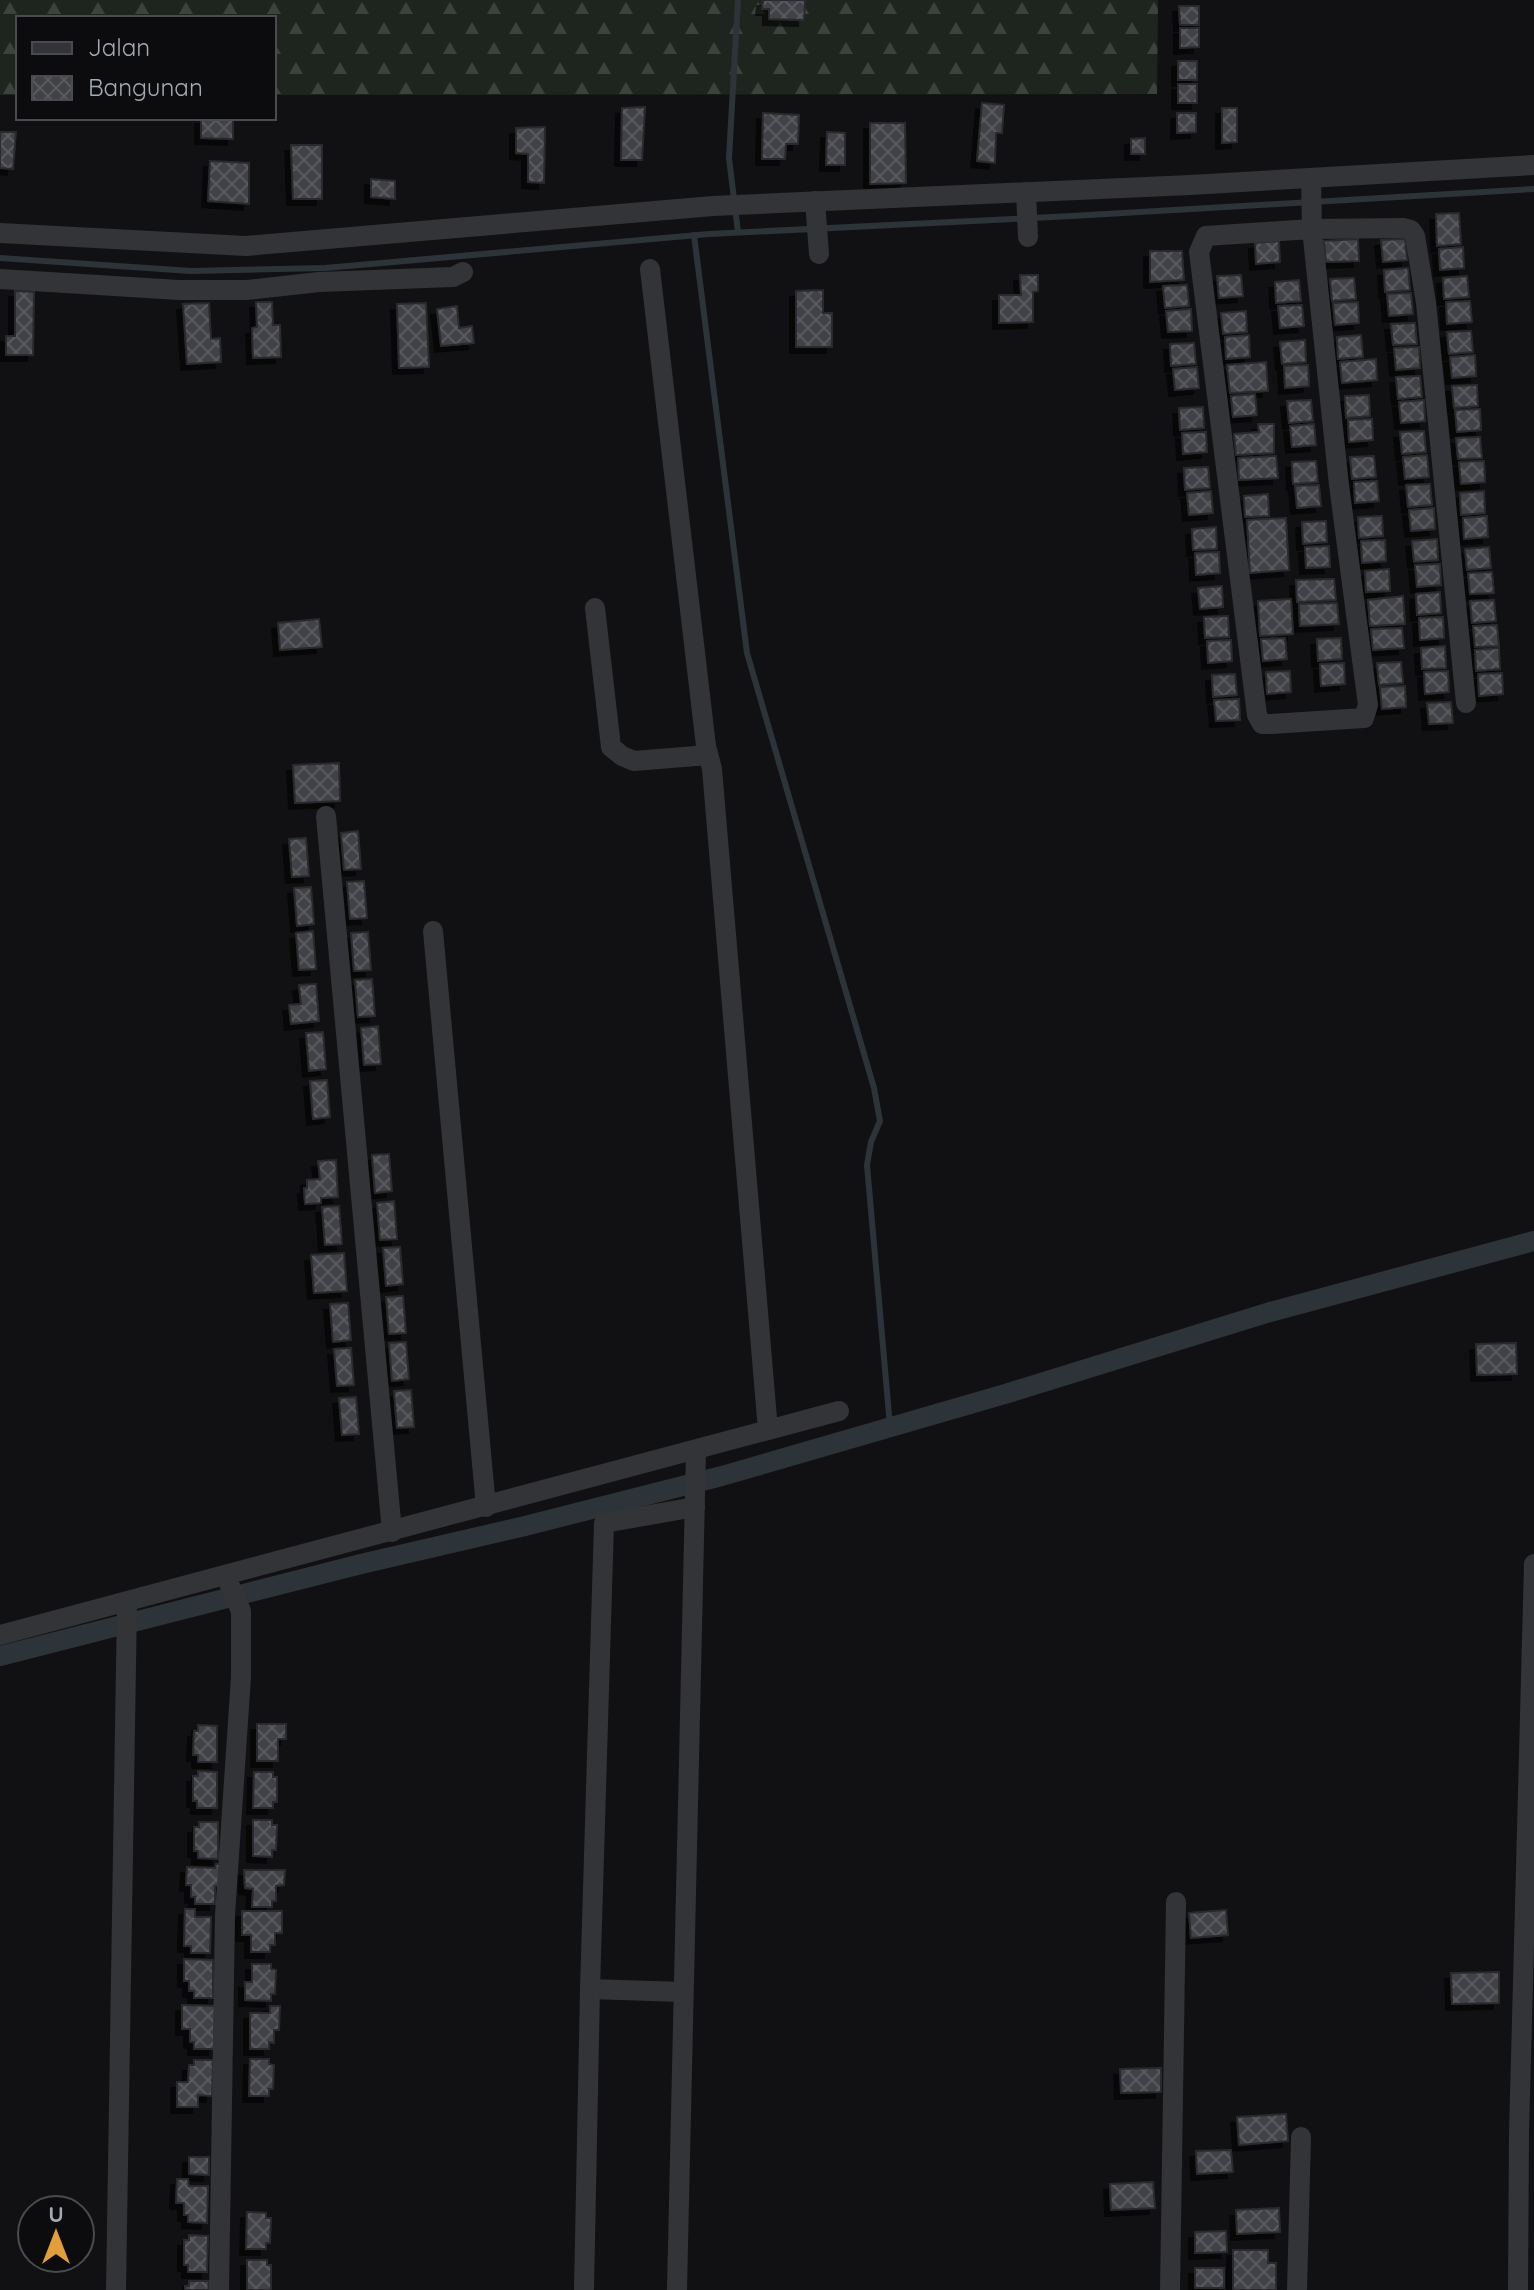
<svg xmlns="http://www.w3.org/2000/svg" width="1534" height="2290" font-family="Quicksand,sans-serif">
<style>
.forest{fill:url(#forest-firs)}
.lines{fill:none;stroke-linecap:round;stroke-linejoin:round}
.stream{stroke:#2c343a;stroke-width:6}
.canal{stroke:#2c343a;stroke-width:20}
.building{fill:url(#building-cross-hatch);stroke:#2b2c2e;stroke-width:2;filter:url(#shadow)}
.street{stroke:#333437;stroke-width:20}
</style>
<defs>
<pattern id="forest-firs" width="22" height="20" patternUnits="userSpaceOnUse" patternTransform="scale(2)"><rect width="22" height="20" fill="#1e251e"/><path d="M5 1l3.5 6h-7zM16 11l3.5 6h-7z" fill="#3c423c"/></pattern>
<pattern id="building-cross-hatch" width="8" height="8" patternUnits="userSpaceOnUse" patternTransform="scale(2)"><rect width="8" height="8" fill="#404246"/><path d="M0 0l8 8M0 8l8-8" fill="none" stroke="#595a5e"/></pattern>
<filter id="shadow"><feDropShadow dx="-6" dy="6" stdDeviation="0" flood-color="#0009"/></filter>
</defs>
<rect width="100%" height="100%" fill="#111113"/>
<path class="forest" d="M0,0H1158L1157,94L274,95V18H18V95H0Z"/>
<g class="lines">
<g class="stream">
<path d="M738,0L729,158L738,232"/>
<path d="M694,235L747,653L874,1088L880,1121L871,1142L867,1165L890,1426"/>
<path d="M0,258L191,271L325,268L709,234L1072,216L1534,189"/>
</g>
<path class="canal" d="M0,1656L361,1564L525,1526L722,1476L1005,1394L1270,1312L1534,1241"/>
</g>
<g class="building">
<path d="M763,0H805L804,20L769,19V9H762Z"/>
<path d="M1179,6H1199V25H1180Z"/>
<path d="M1180,28H1199V47L1180,48Z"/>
<rect x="1178" y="61" width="19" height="19"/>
<rect x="1178" y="84" width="19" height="19"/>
<path d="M982,103L1004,105L1002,133H996L995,163L977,161Z"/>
<path d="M645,107L642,160H621L622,108Z"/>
<path d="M1222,108H1237V142L1222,143Z"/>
<path d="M763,113L799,115L798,144H786L785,159H762Z"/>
<path d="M1177,113H1196V132L1177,133Z"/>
<path d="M201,118L233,120V139L201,138Z"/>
<path d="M870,123H905L906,183L870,184Z"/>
<path d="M545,127L544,183L528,182V154L516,153V128Z"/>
<path d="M0,132H16L13,169L0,168Z"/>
<path d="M827,132L845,133V165H826Z"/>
<path d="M1145,138V154H1131V139Z"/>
<path d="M291,145H322V199H293Z"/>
<path d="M210,161L249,163V204L208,201Z"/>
<path d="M371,179L395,181V199L371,197Z"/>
<path d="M1459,213L1461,244L1437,246L1436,214Z"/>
<path d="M1358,239L1359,261L1326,262L1324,241Z"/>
<path d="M1405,239L1407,260L1383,262L1381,240Z"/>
<path d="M1279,241L1280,262L1256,264L1255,243Z"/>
<path d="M1463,247L1464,268L1440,270L1439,249Z"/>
<path d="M1150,251H1182L1184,280L1150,282Z"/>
<path d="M1408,268L1410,290L1385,292L1384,270Z"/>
<path d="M1020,275H1038V291L1033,292V322L999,323V295H1021Z"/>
<path d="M1241,275L1243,296L1219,298L1217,276Z"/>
<path d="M1467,276L1469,297L1444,299L1443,278Z"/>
<path d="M1354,278L1356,299L1332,301L1330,279Z"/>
<path d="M1299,280L1301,301L1276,303L1275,282Z"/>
<path d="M1187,285L1189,306L1165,308L1163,286Z"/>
<path d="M823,290V313H832V347H796V291Z"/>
<path d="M15,291L34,292L33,355H6V336H15Z"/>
<path d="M1411,293L1413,314L1389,316L1387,294Z"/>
<path d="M1470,301L1472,322L1447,324L1446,302Z"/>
<path d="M256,302H272L273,325H280L281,357L253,358L252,328L257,327Z"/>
<path d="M1358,302L1359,323L1335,325L1333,303Z"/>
<path d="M209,303L211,339L220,338L221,362L187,364L183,304Z"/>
<path d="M426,303L429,367L399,368L397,304Z"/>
<path d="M1302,305L1304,326L1280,328L1278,306Z"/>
<path d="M457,306L459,328L472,326L474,343L441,346L437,309Z"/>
<path d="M1191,309L1192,331L1168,332L1166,311Z"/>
<path d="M1246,311L1247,332L1223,334L1221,313Z"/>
<path d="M1415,323L1417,344L1393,345L1391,324Z"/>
<path d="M1471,331L1473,352L1449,354L1447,332Z"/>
<path d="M1249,335L1250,357L1226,359L1225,337Z"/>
<path d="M1361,335L1363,357L1338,359L1337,337Z"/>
<path d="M1305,340L1306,362L1282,364L1280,342Z"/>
<path d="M1194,343L1196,364L1171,366L1170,344Z"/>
<path d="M1419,347L1420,368L1396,370L1394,348Z"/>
<path d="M1475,355L1476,376L1452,378L1450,357Z"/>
<path d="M1376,359L1377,380L1342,383L1340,362Z"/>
<path d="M1266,362L1268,391L1230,393L1227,365Z"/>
<path d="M1308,365L1309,386L1285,388L1284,366Z"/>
<path d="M1197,367L1199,388L1175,390L1173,369Z"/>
<path d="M1420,376L1422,397L1398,399L1396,377Z"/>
<path d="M1477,385L1478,406L1454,408L1452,386Z"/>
<path d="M1255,394L1257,415L1233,417L1231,396Z"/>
<path d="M1369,395L1370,416L1346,418L1345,396Z"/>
<path d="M1311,400L1313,421L1289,423L1287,401Z"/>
<path d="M1424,400L1425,421L1401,423L1399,402Z"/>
<path d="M1203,407L1204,428L1180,430L1179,408Z"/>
<path d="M1480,409L1481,430L1457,432L1455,410Z"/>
<path d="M1372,419L1373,440L1349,442L1348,420Z"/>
<path d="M1258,424H1274V453L1236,455L1234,434L1259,432Z"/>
<path d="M1314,424L1316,445L1292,447L1290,426Z"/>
<path d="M1424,431L1426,452L1402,454L1400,432Z"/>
<path d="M1206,432L1207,452L1183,454L1182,433Z"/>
<path d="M1480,437L1482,458L1458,459L1456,438Z"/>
<path d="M1427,455L1429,477L1405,479L1403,457Z"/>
<path d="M1276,456L1278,478L1239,480L1238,458Z"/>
<path d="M1374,456L1376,477L1352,479L1350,457Z"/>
<path d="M1316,461L1318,482L1293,484L1292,462Z"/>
<path d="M1484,461L1485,482L1461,484L1459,462Z"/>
<path d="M1208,467L1210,488L1185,490L1184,468Z"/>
<path d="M1377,481L1379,501L1355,503L1354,482Z"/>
<path d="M1430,484L1432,505L1408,507L1406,485Z"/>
<path d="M1319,485L1321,506L1297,508L1295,486Z"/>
<path d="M1211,491L1213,513L1189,515L1187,493Z"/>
<path d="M1484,491L1485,513L1461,515L1460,493Z"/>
<path d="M1268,494L1269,516L1245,517L1244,496Z"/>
<path d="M1434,508L1435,529L1411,531L1409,510Z"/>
<path d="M1382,516L1383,536L1359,538L1358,517Z"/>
<path d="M1487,516L1488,537L1464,539L1463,518Z"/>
<path d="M1286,518L1289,570L1250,573L1247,520Z"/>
<path d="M1326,521L1327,542L1303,544L1302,522Z"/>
<path d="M1216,527L1217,549L1193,550L1192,529Z"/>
<path d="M1437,539L1438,560L1414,562L1412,541Z"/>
<path d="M1385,540L1386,561L1362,563L1361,541Z"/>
<path d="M1329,546L1330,567L1306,568L1305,547Z"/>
<path d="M1489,547L1491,568L1467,570L1465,549Z"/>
<path d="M1219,552L1220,573L1196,575L1195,553Z"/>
<path d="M1440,564L1441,585L1417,587L1415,565Z"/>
<path d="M1389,569L1390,591L1366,592L1365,571Z"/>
<path d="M1492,572L1494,593L1470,594L1468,573Z"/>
<path d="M1334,579L1336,600L1297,602L1296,580Z"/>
<path d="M1222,586L1223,607L1200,609L1198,588Z"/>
<path d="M1440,592L1441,613L1417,615L1416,594Z"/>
<path d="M1403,596L1405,624L1370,626L1368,600Z"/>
<path d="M1291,599L1293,634L1260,636L1258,601Z"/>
<path d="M1494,600L1496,621L1472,623L1470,601Z"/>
<path d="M1337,603L1339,624L1300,626L1299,604Z"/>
<path d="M1228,616L1229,637L1205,638L1204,617Z"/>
<path d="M1443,617L1444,638L1420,640L1419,618Z"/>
<path d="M319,619L322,647L280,650L278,623Z"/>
<path d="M1497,625L1499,646L1475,647L1473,626Z"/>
<path d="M1402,628L1404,648L1373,650L1371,629Z"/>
<path d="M1285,638L1287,659L1263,661L1261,639Z"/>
<path d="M1341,638L1342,659L1318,661L1317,639Z"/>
<path d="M1231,640L1232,661L1208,663L1207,641Z"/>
<path d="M1445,646L1446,668L1422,669L1421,648Z"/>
<path d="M1499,648L1500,669L1476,671L1475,650Z"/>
<path d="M1401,662L1403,683L1379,685L1377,663Z"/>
<path d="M1344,663L1345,684L1321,686L1320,664Z"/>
<path d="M1290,671L1291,692L1267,694L1266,672Z"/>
<path d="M1448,671L1449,692L1425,694L1424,672Z"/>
<path d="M1502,673L1503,694L1479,696L1478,674Z"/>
<path d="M1235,674L1237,695L1213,697L1212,675Z"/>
<path d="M1405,686L1406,707L1382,709L1380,687Z"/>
<path d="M1239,699L1240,720L1216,721L1214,700Z"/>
<path d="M1451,702L1453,723L1429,724L1427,703Z"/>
<path d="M339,763L340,801L295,803L293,765Z"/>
<path d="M358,831L361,869L344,870L341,833Z"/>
<path d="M306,838L309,876L292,877L289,839Z"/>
<path d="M364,881L367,918L350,919L347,882Z"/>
<path d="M311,887L314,924L297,926L294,888Z"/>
<path d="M313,931L316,969L299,970L296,933Z"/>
<path d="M368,932L371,970L354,971L351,933Z"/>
<path d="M372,979L375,1016L358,1017L355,980Z"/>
<path d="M316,984L319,1021L291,1024L289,1005L301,1004L299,985Z"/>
<path d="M378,1026L381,1064L364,1065L361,1028Z"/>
<path d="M323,1032L326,1069L309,1071L306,1033Z"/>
<path d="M327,1080L330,1117L313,1119L310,1081Z"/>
<path d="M389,1154L392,1191L375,1193L372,1155Z"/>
<path d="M336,1160L338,1197L321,1198V1203L305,1204L304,1188H307V1180L320,1179L318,1161Z"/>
<path d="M394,1201L397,1239L380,1240L377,1203Z"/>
<path d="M339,1206L342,1244L325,1245L322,1207Z"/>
<path d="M400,1247L403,1284L386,1286L383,1248Z"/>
<path d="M344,1253L347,1291L314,1293L311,1255Z"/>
<path d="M403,1296L406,1333L389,1334L386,1297Z"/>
<path d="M348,1303L351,1340L333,1342L330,1304Z"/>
<path d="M406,1342L409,1379L392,1381L389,1343Z"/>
<path d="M1516,1343L1517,1374L1477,1375L1476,1344Z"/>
<path d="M351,1348L354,1385L337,1386L334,1349Z"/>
<path d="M411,1390L414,1427L397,1428L394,1391Z"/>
<path d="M356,1397L359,1434L342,1435L339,1398Z"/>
<path d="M257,1724H286V1739H278V1761H257Z"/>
<path d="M198,1725L217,1726V1762H198V1755H193L194,1731H198Z"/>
<path d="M198,1771L217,1772V1808H197V1801H193V1776H198Z"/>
<path d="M254,1772H273V1777H277V1802H273V1808H253Z"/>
<path d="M253,1820H272V1825H277L276,1850H272V1857L253,1856Z"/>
<path d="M199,1822H218V1859L198,1858V1851H194V1827H199Z"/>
<path d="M216,1864H223V1886H215V1904H195V1897H191V1885H186L187,1867L215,1868Z"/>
<path d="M244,1870H285L284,1885L276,1886V1901H272V1907H252L253,1889L245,1888Z"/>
<path d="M185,1909H195V1917H211L210,1953H191V1946H184Z"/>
<path d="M1226,1910L1228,1935L1191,1938L1189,1913Z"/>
<path d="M242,1911H282V1933H275V1945H270V1952H251V1935H242Z"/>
<path d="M184,1959L213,1960V1998H194V1991H189V1981H184Z"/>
<path d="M252,1964H271V1969L276,1970L275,1994H271V2001L245,2000V1982H252Z"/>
<path d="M1499,1972V2003L1452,2004L1451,1973Z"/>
<path d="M182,2005L215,2006L214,2049H194V2042H190V2029H182Z"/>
<path d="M270,2006H280L279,2030H274V2043L269,2042V2049H250V2013H270Z"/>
<path d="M250,2059H269V2064L274,2065L273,2089H269V2096H249Z"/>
<path d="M194,2060H213L212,2096L198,2095V2107H177V2082H188L189,2065H194Z"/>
<path d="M1161,2068V2092L1121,2093L1120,2069Z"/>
<path d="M1286,2114L1288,2141L1239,2145L1237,2117Z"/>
<path d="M1231,2150L1233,2172L1197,2174L1196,2151Z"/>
<path d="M189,2157H209V2175L189,2174Z"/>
<path d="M177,2179H188L189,2186H208L207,2223L188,2222V2215H184V2203H176Z"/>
<path d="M1153,2182L1155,2208L1111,2210L1110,2184Z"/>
<path d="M1279,2208L1280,2232L1237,2234L1236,2210Z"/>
<path d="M247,2212L266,2213V2218H271L270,2243H266V2249H246Z"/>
<path d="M1226,2231L1227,2252L1195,2253V2232Z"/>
<path d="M189,2235L208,2236L207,2272H188V2265H184V2240H189Z"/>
<path d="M1233,2250H1268V2263H1276V2290H1233Z"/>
<path d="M247,2260H267V2265H271V2290H247Z"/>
<rect x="1195" y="2268" width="29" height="20"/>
<path d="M189,2281H209L208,2290H185V2286H189Z"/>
</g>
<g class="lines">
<g class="street">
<path d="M1311,178L1312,229L1339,485L1368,705L1364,718L1271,724H1262L1257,715L1199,252L1206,236L1312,229L1404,228L1411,230L1415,236L1426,303L1466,703"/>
<path d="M1026,192L1028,237"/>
<path d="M815,201L819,254"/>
<path d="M0,233L246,246L713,206L1190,185L1534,165"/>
<path d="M650,269L706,746L712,769L768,1430"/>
<path d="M0,279L179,290H247L319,282L453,277L463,272"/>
<path d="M595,608L611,747L622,756L634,761L708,755"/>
<path d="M326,816L392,1532"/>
<path d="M433,931L486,1507"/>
<path d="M0,1635L839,1411"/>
<path d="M590,1989L683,1992"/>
<path d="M116,2290L127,1603"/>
<path d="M219,2290L225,1915L241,1677V1611L226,1577"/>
<path d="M584,2290L590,1989L604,1523L695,1507"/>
<path d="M677,2290L696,1450"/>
<path d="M1170,2290L1176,1902"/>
<path d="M1297,2290L1301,2137"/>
<path d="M1518,2290L1519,2133L1534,1564"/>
</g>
</g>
<rect x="16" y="16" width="260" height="104" fill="#0c0c0e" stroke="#494b50" stroke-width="2"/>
<rect x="32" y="42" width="40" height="12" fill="#333437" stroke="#494b50" stroke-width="2"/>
<text x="88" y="56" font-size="24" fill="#a4a9b2">Jalan</text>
<rect x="32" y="76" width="40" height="24" fill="url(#building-cross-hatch)" stroke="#494b50" stroke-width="2"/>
<text x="88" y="96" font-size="24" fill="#a4a9b2">Bangunan</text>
<g transform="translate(56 2234)"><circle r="38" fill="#0c0c0e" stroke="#494b50" stroke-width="2"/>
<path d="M0-6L14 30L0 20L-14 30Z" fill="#e19e3b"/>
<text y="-12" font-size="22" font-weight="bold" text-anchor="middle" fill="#a4a9b2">U</text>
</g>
</svg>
